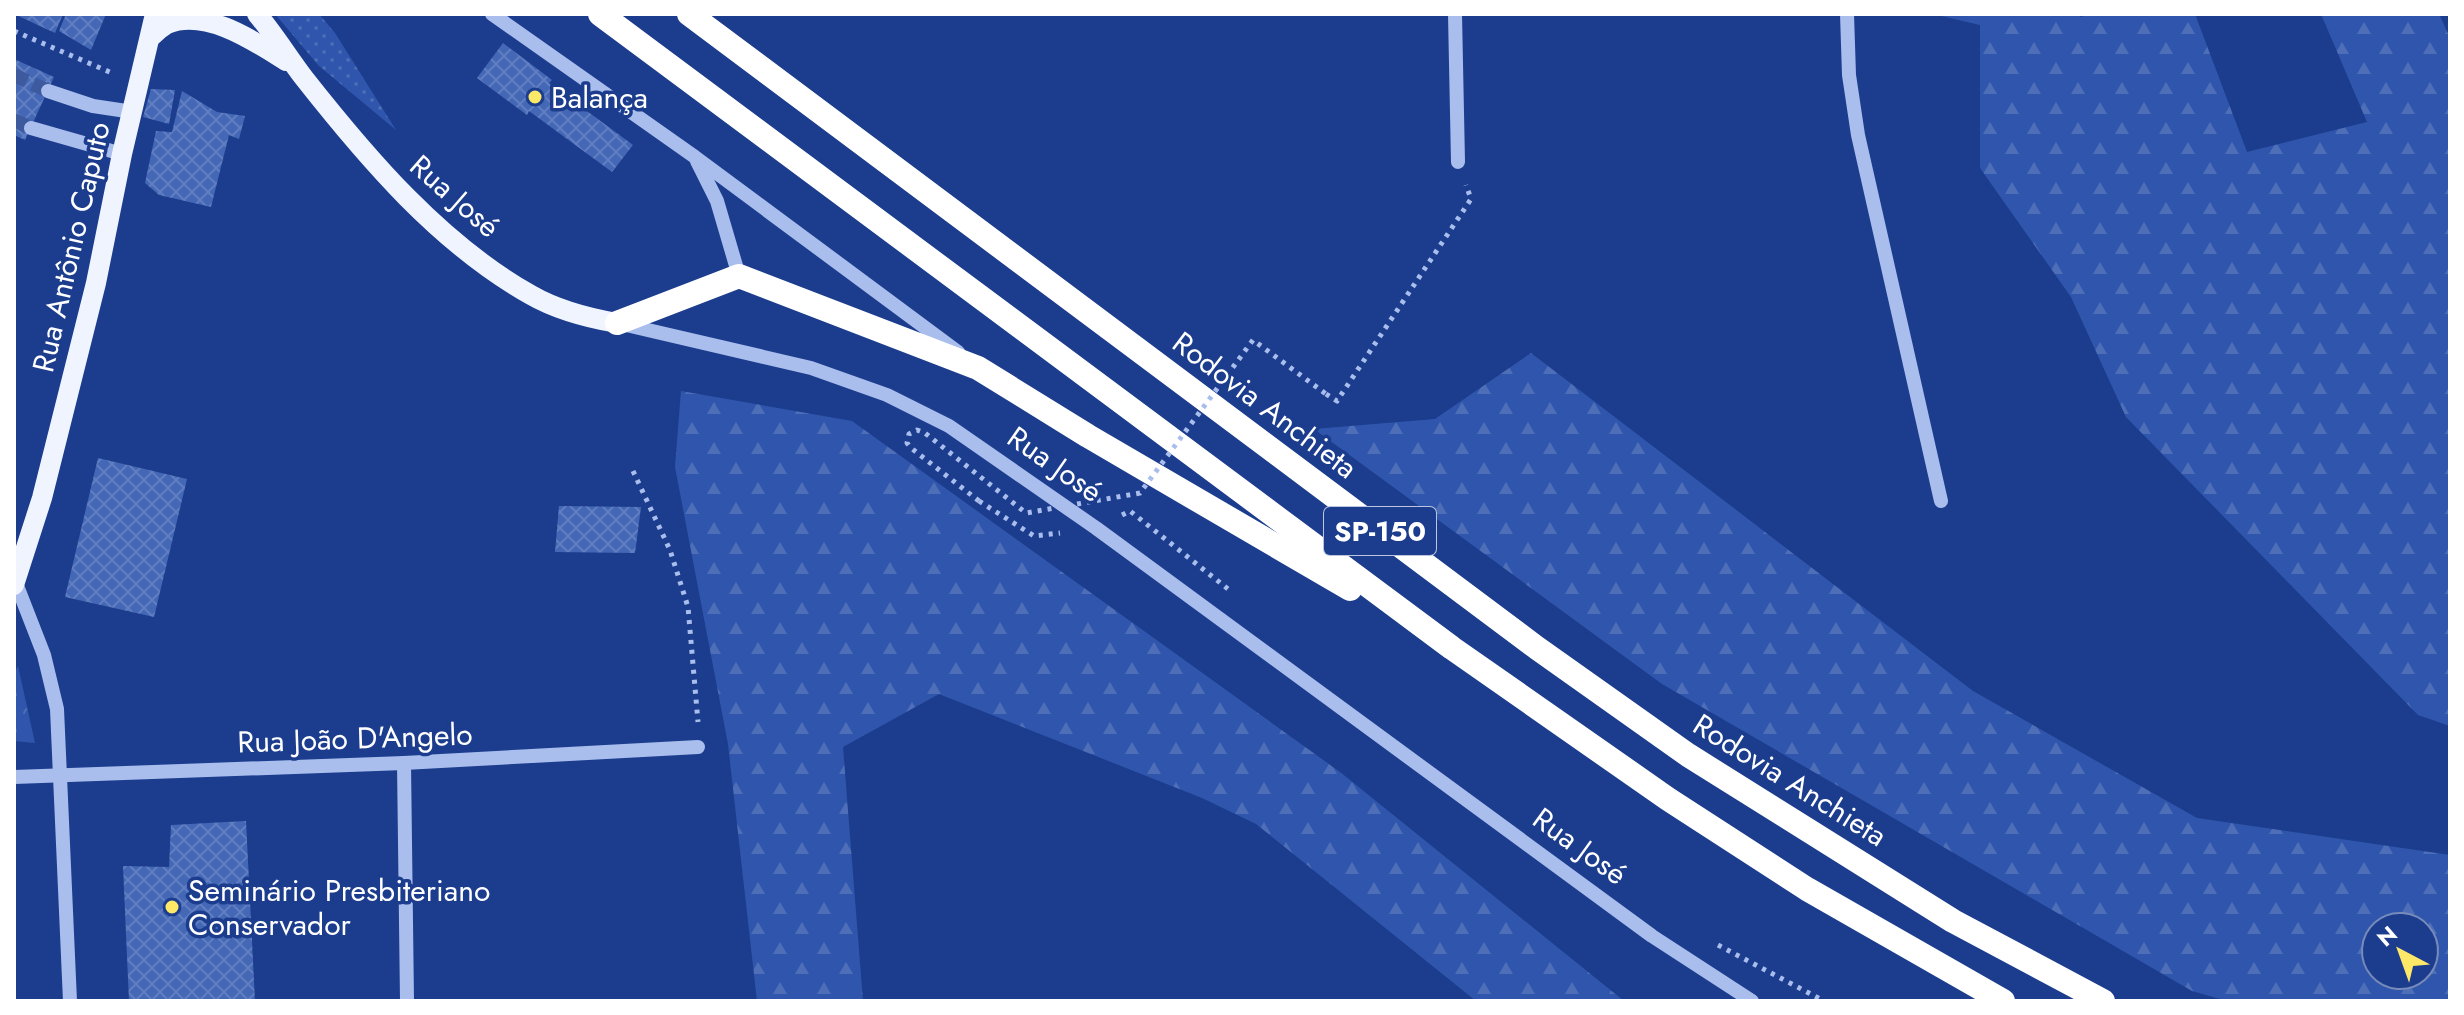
<svg xmlns="http://www.w3.org/2000/svg" width="2464" height="1015" font-family="Jost,sans-serif">
<style>
.grass{fill:url(#grass-dots)}
.forest{fill:url(#forest-firs);fill-rule:evenodd}
.park{fill:url(#park-crowns)}
.building{fill:url(#building-cross-hatch)}
.lines{fill:none;stroke-linecap:round;stroke-linejoin:round}
.minor-tunnel{stroke:#3e5a9f;stroke-width:14;stroke-dasharray:14 7;stroke-linecap:butt}
.path{stroke:#a9beed;stroke-width:5;stroke-dasharray:4 6;stroke-linecap:butt}
.minor{stroke:#a9beed;stroke-width:14}
.major{stroke:#f0f4ff;stroke-width:20}
.highway{stroke:#fff;stroke-width:24}
.path-bridge{stroke:#a9beed;stroke-width:5;stroke-dasharray:4 6;stroke-linecap:butt}
.poi-dot{fill:#fee867;stroke:#1c3d8e;stroke-width:3}
.labels{text-anchor:middle;dominant-baseline:central;stroke-width:7;stroke-linejoin:round;paint-order:stroke}
.shield{fill:#1c3d8e;stroke:#bbc5dd;stroke-width:2}
.shield-label{font-size:28px;font-weight:bold;fill:#fff}
.poi-label{font-size:30px;fill:#fff;stroke:#1c3d8e;text-anchor:start}
.street-label{font-size:30px;fill:#fff;stroke:#1c3d8e}
</style>
<defs>
<pattern id="grass-dots" width="8" height="8" patternUnits="userSpaceOnUse" patternTransform="scale(2)"><rect width="8" height="8" fill="#2f56ac"/><path d="M2 2h.1M6 6h.1" fill="none" stroke="#4e6fb8" stroke-width="1.8" stroke-linecap="round"/></pattern>
<pattern id="forest-firs" width="22" height="20" patternUnits="userSpaceOnUse" patternTransform="scale(2)"><rect width="22" height="20" fill="#2f56ac"/><path d="M5 1l3.5 6h-7zM16 11l3.5 6h-7z" fill="#4e6fb8"/></pattern>
<pattern id="park-crowns" width="20" height="18" patternUnits="userSpaceOnUse" patternTransform="scale(2)"><rect width="20" height="18" fill="#2f56ac"/><path d="M2 6a3 3 0 1 1 6 0M12 15a3 3 0 1 1 6 0" fill="none" stroke="#4e6fb8"/></pattern>
<pattern id="building-cross-hatch" width="8" height="8" patternUnits="userSpaceOnUse" patternTransform="scale(2)"><rect width="8" height="8" fill="#4467b6"/><path d="M0 0l8 8M0 8l8-8" fill="none" stroke="#607ec1"/></pattern>
</defs>
<rect width="100%" height="100%" fill="#1c3d8e"/>
<path class="grass" d="M275,14H319L335,33L396,130L319,66Z"/>
<g class="forest">
<path d="M1933,14H2078L2080,17L2094,14H2195L2247,152L2367,122L2321,14H2439L2450,38V726L2418,715L2126,417L2071,297L1980,168V25Z"/>
<path d="M1531,353L1973,691L2197,818L2450,855V1001H2227L2192,991L1662,684L1314,429L1435,419ZM2376,927H2424V975H2376Z"/>
<path d="M681,391L852,421L1340,772L1624,1001H1476L1256,824L1202,798L939,694L843,747L863,1001H757L728,744L675,467Z"/>
</g>
<path class="park" d="M18,666L35,743L14,741V674Z"/>
<g class="building">
<path d="M14,14H63L55,33Z"/>
<path d="M66,14H106L91,50L59,31Z"/>
<path d="M503,43L552,80L549,83L633,145L612,172L529,111L527,115L477,78Z"/>
<path d="M14,59L54,77L25,140L14,135Z"/>
<path d="M151,89L175,90L169,124L143,117Z"/>
<path d="M182,91L217,112L245,116L239,139L229,135L211,207L159,195L145,183L156,131L172,132Z"/>
<path d="M98,458L187,479L154,617L65,597Z"/>
<path d="M559,506L641,507L635,553L555,552Z"/>
<path d="M246,821L255,1001H129L123,866L169,867L171,825Z"/>
</g>
<g class="lines">
<g class="minor-tunnel">
<path d="M14,75L48,91"/>
<path d="M14,120L31,128"/>
</g>
<g class="path">
<path d="M14,31L112,73"/>
<path d="M1326,394L1337,401L1471,199L1466,185"/>
<path d="M633,471L670,550L688,607L698,722"/>
<path d="M979,501L1034,536L1060,533"/>
<path d="M1122,515L1130,511L1228,589"/>
<path d="M1718,945L1824,1001"/>
</g>
<g class="minor">
<path d="M492,14L695,157L958,352"/>
<path d="M1455,14L1458,162"/>
<path d="M1847,14L1849,75L1858,135L1941,501"/>
<path d="M48,91L93,106L133,112"/>
<path d="M31,128L122,154"/>
<path d="M697,161L717,201L739,276"/>
<path d="M622,324L811,368L887,395L949,426L1096,528L1652,936L1752,1001"/>
<path d="M14,578L44,655L57,709L70,1001"/>
<path d="M404,763L407,1001"/>
<path d="M14,777L404,763L698,747"/>
</g>
<g class="major">
<path d="M257,14C274,34 288,57 304,78C367,158 440,244 531,295C557,310 588,318 617,323"/>
<path d="M152,36C156,32 162,27 167,24C206,8 254,41 286,61"/>
<path d="M14,585L42,498L96,283L122,154L155,14"/>
</g>
<g class="highway">
<path d="M600,14L1452,648L1668,799L1807,889L2003,1001"/>
<path d="M689,14L1537,648L1688,755L1953,921L2103,1001"/>
<path d="M617,323L739,276L978,368L1088,436L1350,589"/>
</g>
<path class="path-bridge" d="M979,501L911,448L907,443L909,434L917,430L925,433L1026,513L1140,493L1253,340L1326,394"/>
</g>
<g class="poi-dot">
<circle cx="535" cy="97" r="8"/>
<circle cx="172" cy="907" r="8"/>
</g>
<g class="labels">
<rect class="shield" x="1324" y="507" width="112" height="48" rx="6"/>
<g class="shield-label">
<text x="1380" y="531">SP-150</text>
</g>
<g class="poi-label">
<text x="551" y="97">Balança</text>
<text x="188" y="890">Seminário Presbiteriano<tspan x="188" dy="34">Conservador</tspan></text>
</g>
<g class="street-label">
<text transform="translate(455 196) rotate(41)">Rua José</text>
<text transform="translate(71 247) rotate(-77)">Rua Antônio Caputo</text>
<text transform="translate(1265 405) rotate(37)">Rodovia Anchieta</text>
<text transform="translate(1055 464) rotate(35)">Rua José</text>
<text transform="translate(355 738) rotate(-2)">Rua João D'Angelo</text>
<text transform="translate(1790 780) rotate(32)">Rodovia Anchieta</text>
<text transform="translate(1580 846) rotate(36)">Rua José</text>
</g>
</g>
<rect width="2464" height="1015" fill="none" stroke="#ffffff" stroke-width="32"/>
<g transform="translate(2400 951) rotate(319)"><circle r="38" fill="#1c3d8e" stroke="#778bbb" stroke-width="2"/>
<path d="M0-6L14 30L0 20L-14 30Z" fill="#fee867"/>
<text y="-12" font-size="22" font-weight="bold" text-anchor="middle" fill="#ffffff">N</text>
</g>
</svg>
